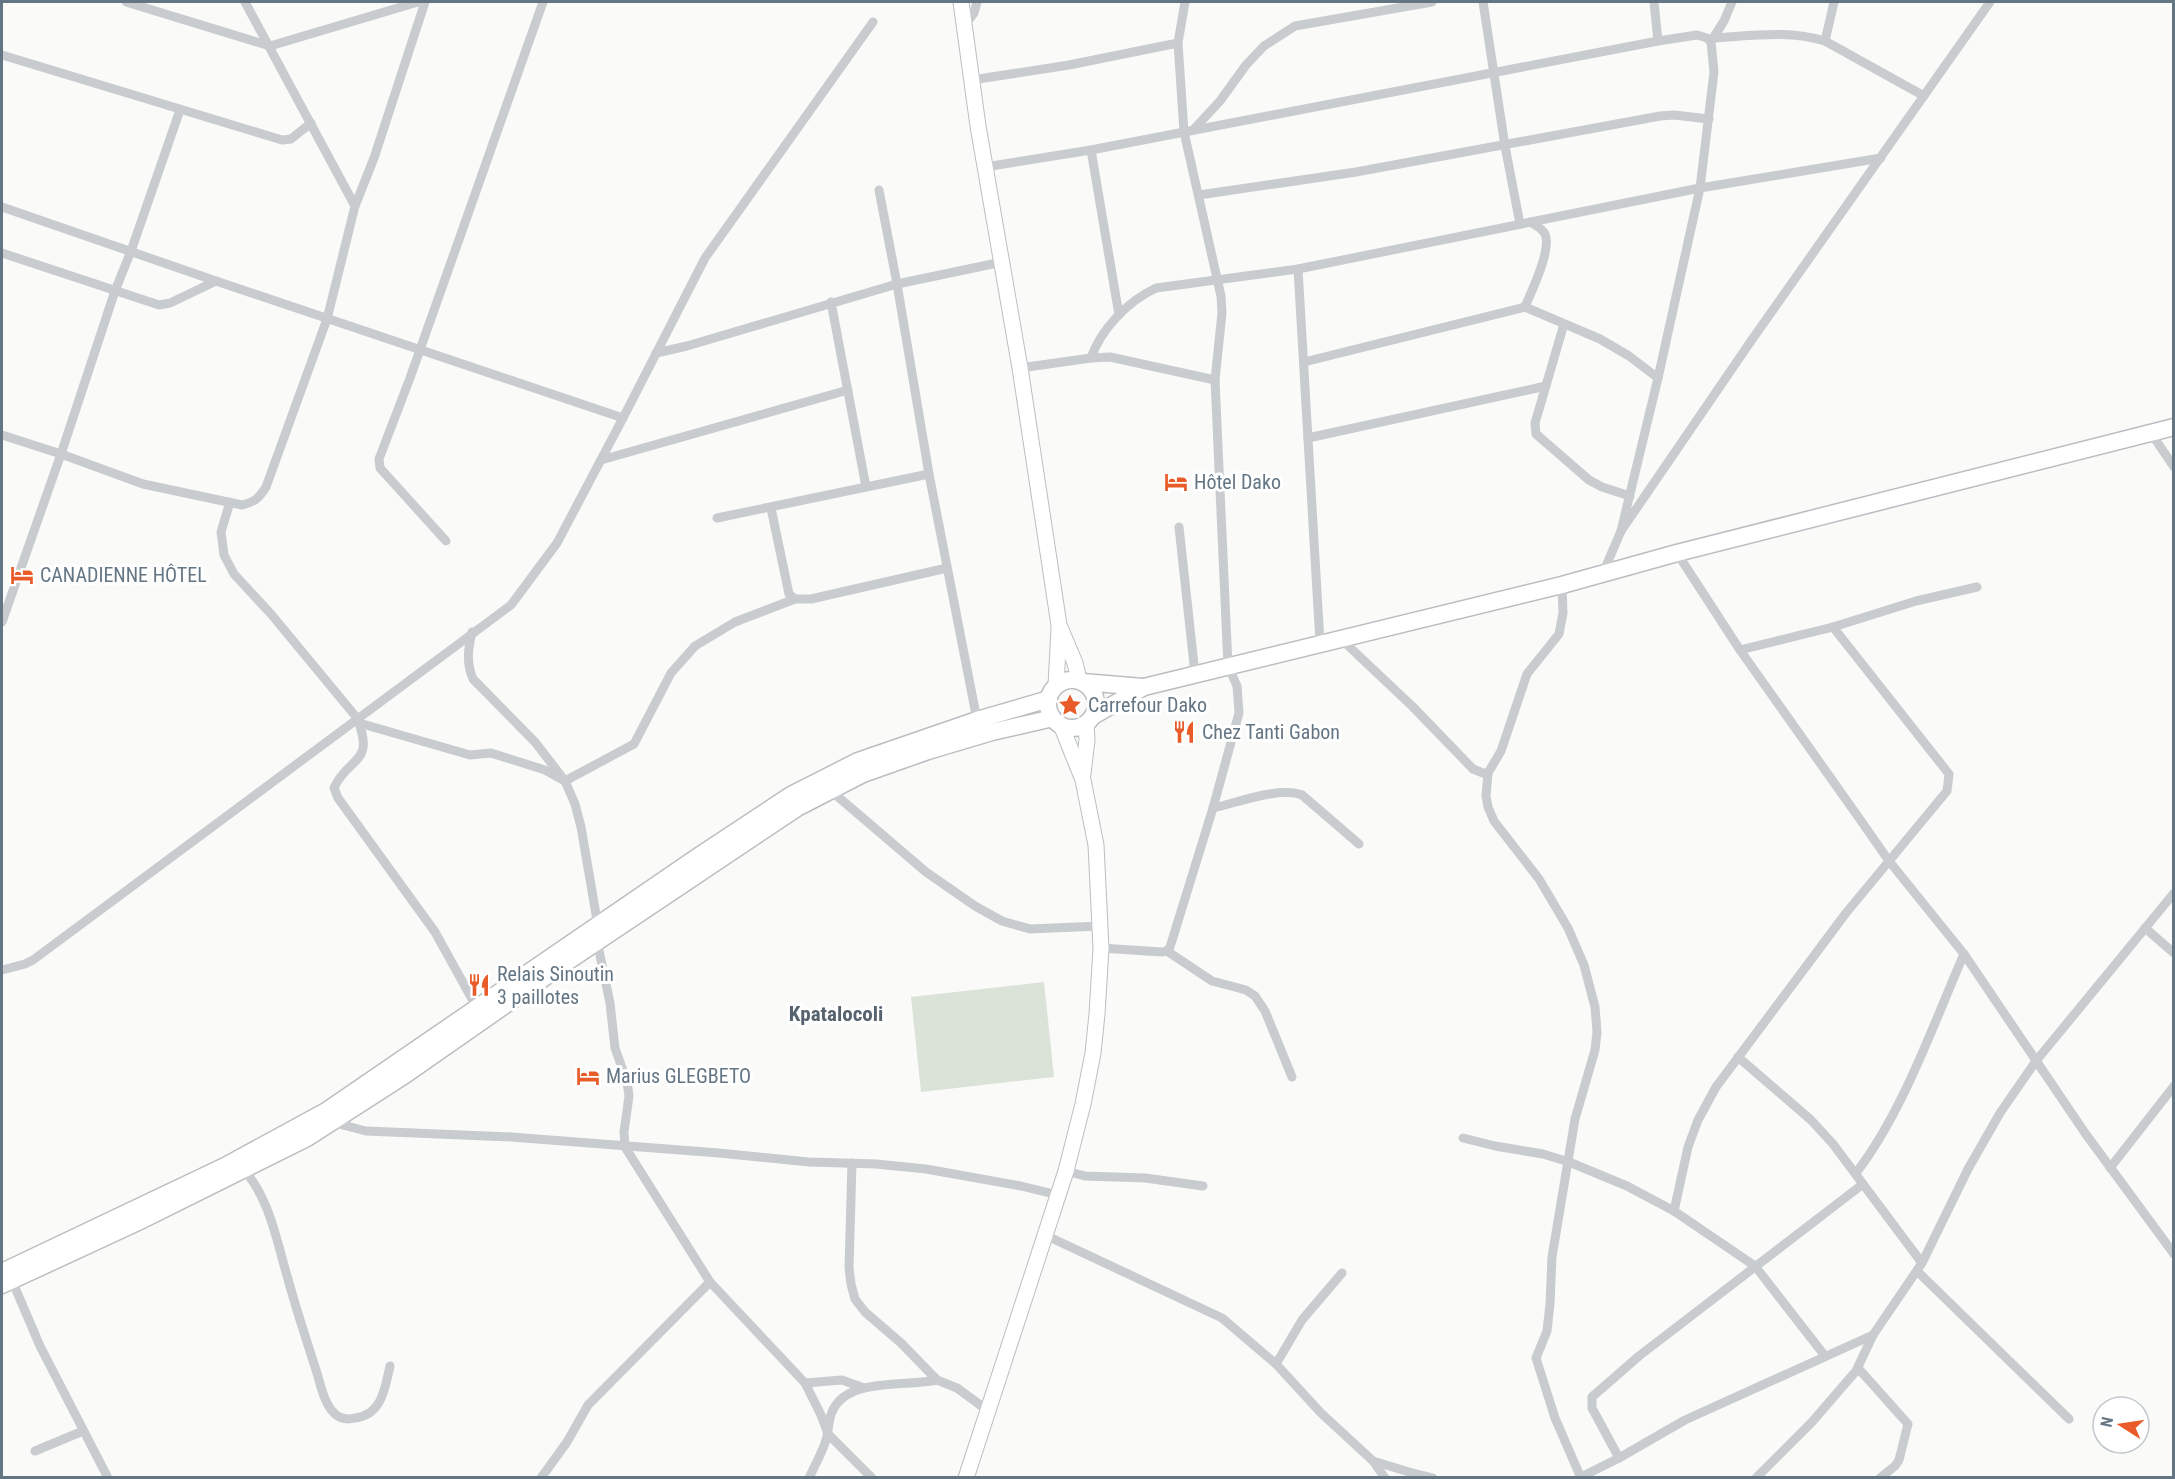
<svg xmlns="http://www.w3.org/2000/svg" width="2175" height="1479" font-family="'Roboto Condensed',sans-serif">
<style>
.green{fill:#dbe2d8}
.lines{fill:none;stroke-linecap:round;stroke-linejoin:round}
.primary-casing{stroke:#bbbfc3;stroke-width:17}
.highway-casing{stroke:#babec1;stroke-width:19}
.street{stroke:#c8cccf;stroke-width:9}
.primary{stroke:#fff;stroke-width:15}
.highway{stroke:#fff;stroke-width:16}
.labels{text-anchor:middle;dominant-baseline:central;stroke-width:6;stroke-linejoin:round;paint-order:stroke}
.poi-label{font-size:20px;fill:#647584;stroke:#fff;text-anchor:start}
.neighbourhood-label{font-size:21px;font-weight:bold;fill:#56636e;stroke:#fff}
</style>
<rect width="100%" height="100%" fill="#fafaf8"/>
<path class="green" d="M1044,982L1054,1077L921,1092L911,997Z"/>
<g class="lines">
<g class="primary-casing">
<g id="primary">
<path d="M961,2L978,126L1020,368L1059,625L1075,663L1079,680"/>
<path d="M1056,686L1059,628"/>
<path d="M1083,774L1087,740L1086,723"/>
<path d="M966,1478L1066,1171L1083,1104L1093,1053L1097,1014L1101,948L1096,845L1083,780L1061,725"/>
</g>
</g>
<g class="highway-casing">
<g id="highway">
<circle cx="1072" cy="704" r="24"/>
<path d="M1083,682L1143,687"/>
<path d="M1093,716L1144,687L1562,585L1677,553L2174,427"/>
<path d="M2,1272L225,1166L326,1111L697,857L791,795L858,761L977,720L1049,699"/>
<path d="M2,1285L138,1222L307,1138L405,1075L564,964L797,808L863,774L928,751L992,732L1053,718"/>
</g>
</g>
<g class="street">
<path d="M126,2L270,46L418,2"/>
<path d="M245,2L355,206"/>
<path d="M1483,2L1505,146L1520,224"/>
<path d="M1654,2L1658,41"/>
<path d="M965,25L974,13L977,2"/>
<path d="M1713,38C1751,36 1789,30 1825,41L1924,96"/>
<path d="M1712,40L1724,21L1732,2"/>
<path d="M1825,41L1834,2"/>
<path d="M2,55L282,140L291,139L311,123"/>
<path d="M972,80L1069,65L1178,43"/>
<path d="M1194,129L1220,101L1246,65L1264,46L1295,26L1432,2"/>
<path d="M1091,150L1119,315"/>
<path d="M985,167L1091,150L1658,41L1697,35L1707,38L1711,42L1714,72L1700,188L1658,378L1621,531"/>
<path d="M879,190L897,284L929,474L977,720"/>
<path d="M1199,195L1356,172L1660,116L1674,115L1709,119"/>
<path d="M2,207L216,281L623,418L557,543L511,605L33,960L25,964L2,970"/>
<path d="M2,253L159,305L170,303L216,281"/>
<path d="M1298,269L1320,643"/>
<path d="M831,302L866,487"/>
<path d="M1525,307C1531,292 1552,250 1545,234C1542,228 1535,225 1530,222"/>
<path d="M1564,324L1535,423L1536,434L1589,480L1602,487L1630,496"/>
<path d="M656,353L687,346L897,284L1002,262"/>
<path d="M1091,358C1101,329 1128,301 1156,288L1298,269L1700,188L1881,158"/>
<path d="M1304,362L1525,307L1600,339L1629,356L1658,378"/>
<path d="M1020,368L1091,358L1110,357L1215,380"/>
<path d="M623,418L705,258L873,22"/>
<path d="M2151,433L2174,467"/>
<path d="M2,435L61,454L143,484L242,505C255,502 259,498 266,487L327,319L355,206L374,158L425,2"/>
<path d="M1308,438L1546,386"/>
<path d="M601,460L848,390"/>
<path d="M230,502L221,532L224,555L234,574L271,614L357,718C376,765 348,756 334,788L338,798L435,932L477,1008"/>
<path d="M771,508L789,594L795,599H811L947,568"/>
<path d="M717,518L929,474"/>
<path d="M1179,527L1195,674"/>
<path d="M446,541L380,468L379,459L410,378L543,2"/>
<path d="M1677,553L1740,650L1859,818L1889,861L1964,954L2085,1133L2174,1254"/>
<path d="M1603,573L1621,531L1751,341L1990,2"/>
<path d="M2,622L61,454L115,291L131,251L180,110"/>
<path d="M472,632C468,649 466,663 473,679L535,742L565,781L575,804L581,827L598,926"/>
<path d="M1340,638L1413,707L1473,769L1483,773H1488L1501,751L1527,674L1559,634L1563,613L1562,585"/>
<path d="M1740,650L1833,627L1916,601L1977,587"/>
<path d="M359,723L470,755L491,753L545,770L565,781L634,744L671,673L695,646L735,622L795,599"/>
<path d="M1488,773L1486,796L1488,807L1494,821L1539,879L1568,928L1584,965L1595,1007L1597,1032L1595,1050L1575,1119L1552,1257L1550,1304L1547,1331L1536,1358L1555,1418L1581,1478"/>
<path d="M830,790L926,872L975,906L1002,921L1030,929L1100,926"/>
<path d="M1213,808C1236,803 1280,786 1302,795L1359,844"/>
<path d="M2145,928L2174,953"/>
<path d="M597,941L610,1003L615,1048L627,1082L629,1096L624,1132L625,1147L710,1282L805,1383L821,1415L828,1434L872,1478"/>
<path d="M1101,948L1162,952L1167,951L1170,947L1213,808L1239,713L1237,686L1228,666L1215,380L1222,313L1221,296L1184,132L1178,43L1185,2"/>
<path d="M1167,951L1212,981L1246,990L1255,996L1265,1011L1292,1077"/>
<path d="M1738,1057L1811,1120L1833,1144L1922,1263"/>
<path d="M333,1118L343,1125L366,1131L511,1137L719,1153L809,1162L876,1164L926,1169L1021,1186L1058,1195"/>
<path d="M1463,1138L1495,1146L1543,1154L1569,1162L1627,1186L1674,1211L1755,1266L1825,1356"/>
<path d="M852,1163L849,1268L851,1284L855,1299L865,1312L901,1343L937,1380L957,1388L987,1410"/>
<path d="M2110,1168L2174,1086"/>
<path d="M244,1170C270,1199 277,1243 288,1279C296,1309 306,1338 315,1367C320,1381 323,1402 334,1413C340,1419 347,1420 355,1418C382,1415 385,1388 390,1366"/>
<path d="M1066,1171L1085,1176L1145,1178L1203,1186"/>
<path d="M1856,1173C1903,1112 1933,1025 1964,954"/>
<path d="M1674,1211L1688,1147L1698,1120L1716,1087L1846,913L1947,791L1949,774L1833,627"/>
<path d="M1045,1235L1222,1318L1276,1364L1321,1413L1373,1461L1409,1472L1433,1478"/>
<path d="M1917,1271L2069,1419"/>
<path d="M11,1278L40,1346L108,1478"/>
<path d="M1276,1364L1302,1320L1342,1273"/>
<path d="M1858,1368L1908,1424L1899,1460L1895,1466L1880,1478"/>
<path d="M805,1383L842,1380L864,1388"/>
<path d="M35,1451L83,1431"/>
<path d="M1619,1458L1592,1408V1397L1639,1356L1863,1184"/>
<path d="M1373,1461L1385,1478"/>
<path d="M541,1478L567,1442L588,1405L710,1282"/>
<path d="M809,1478C815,1465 822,1453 826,1440C829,1431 828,1421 832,1412C846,1377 905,1387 937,1380"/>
<path d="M1579,1478L1619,1458L1685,1420L1873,1335"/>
<path d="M1756,1478L1812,1422L1856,1371L1873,1335L1922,1263L1968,1169L2000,1113L2036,1061L2174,893"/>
</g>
<use href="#primary" class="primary"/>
<use href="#highway" class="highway"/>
</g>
<defs>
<g id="hotel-bare" transform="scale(1.8)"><path d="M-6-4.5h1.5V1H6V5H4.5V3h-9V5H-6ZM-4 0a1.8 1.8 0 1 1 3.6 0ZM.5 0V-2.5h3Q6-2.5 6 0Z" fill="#e95b29" stroke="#fff" stroke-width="2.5" paint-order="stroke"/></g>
<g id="sight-bare" transform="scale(1.8)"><path d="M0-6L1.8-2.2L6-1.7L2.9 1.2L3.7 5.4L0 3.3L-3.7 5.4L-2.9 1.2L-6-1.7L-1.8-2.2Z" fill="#e95b29" stroke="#fff" stroke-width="2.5" paint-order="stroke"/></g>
<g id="restaurant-bare" transform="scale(1.8)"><path d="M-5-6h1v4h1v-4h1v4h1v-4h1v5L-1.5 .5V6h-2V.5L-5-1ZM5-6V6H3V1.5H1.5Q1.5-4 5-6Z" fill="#e95b29" stroke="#fff" stroke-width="2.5" paint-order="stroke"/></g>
</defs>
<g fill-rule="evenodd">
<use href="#hotel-bare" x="1176" y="482"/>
<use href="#hotel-bare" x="22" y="575"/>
<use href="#sight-bare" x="1070" y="705"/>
<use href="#restaurant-bare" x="1184" y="732"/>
<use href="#restaurant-bare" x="479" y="985"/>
<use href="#hotel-bare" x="588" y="1076"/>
</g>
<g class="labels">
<g class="poi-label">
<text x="1194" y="482">Hôtel Dako</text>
<text x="40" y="575">CANADIENNE HÔTEL</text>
<text x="1088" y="705">Carrefour Dako</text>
<text x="1202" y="732">Chez Tanti Gabon</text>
<text x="497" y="974">Relais Sinoutin<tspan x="497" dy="23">3 paillotes</tspan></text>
<text x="606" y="1076">Marius GLEGBETO</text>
</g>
<g class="neighbourhood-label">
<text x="836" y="1014">Kpatalocoli</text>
</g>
</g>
<rect width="2175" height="1479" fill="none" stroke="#647584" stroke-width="6"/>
<g transform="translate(2121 1425) rotate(282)"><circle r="28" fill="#ffffff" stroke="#c1c8ce" stroke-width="1.5"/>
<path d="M0-4.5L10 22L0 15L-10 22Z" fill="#e95b29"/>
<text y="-9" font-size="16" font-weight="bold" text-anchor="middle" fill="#647584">N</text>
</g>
</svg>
